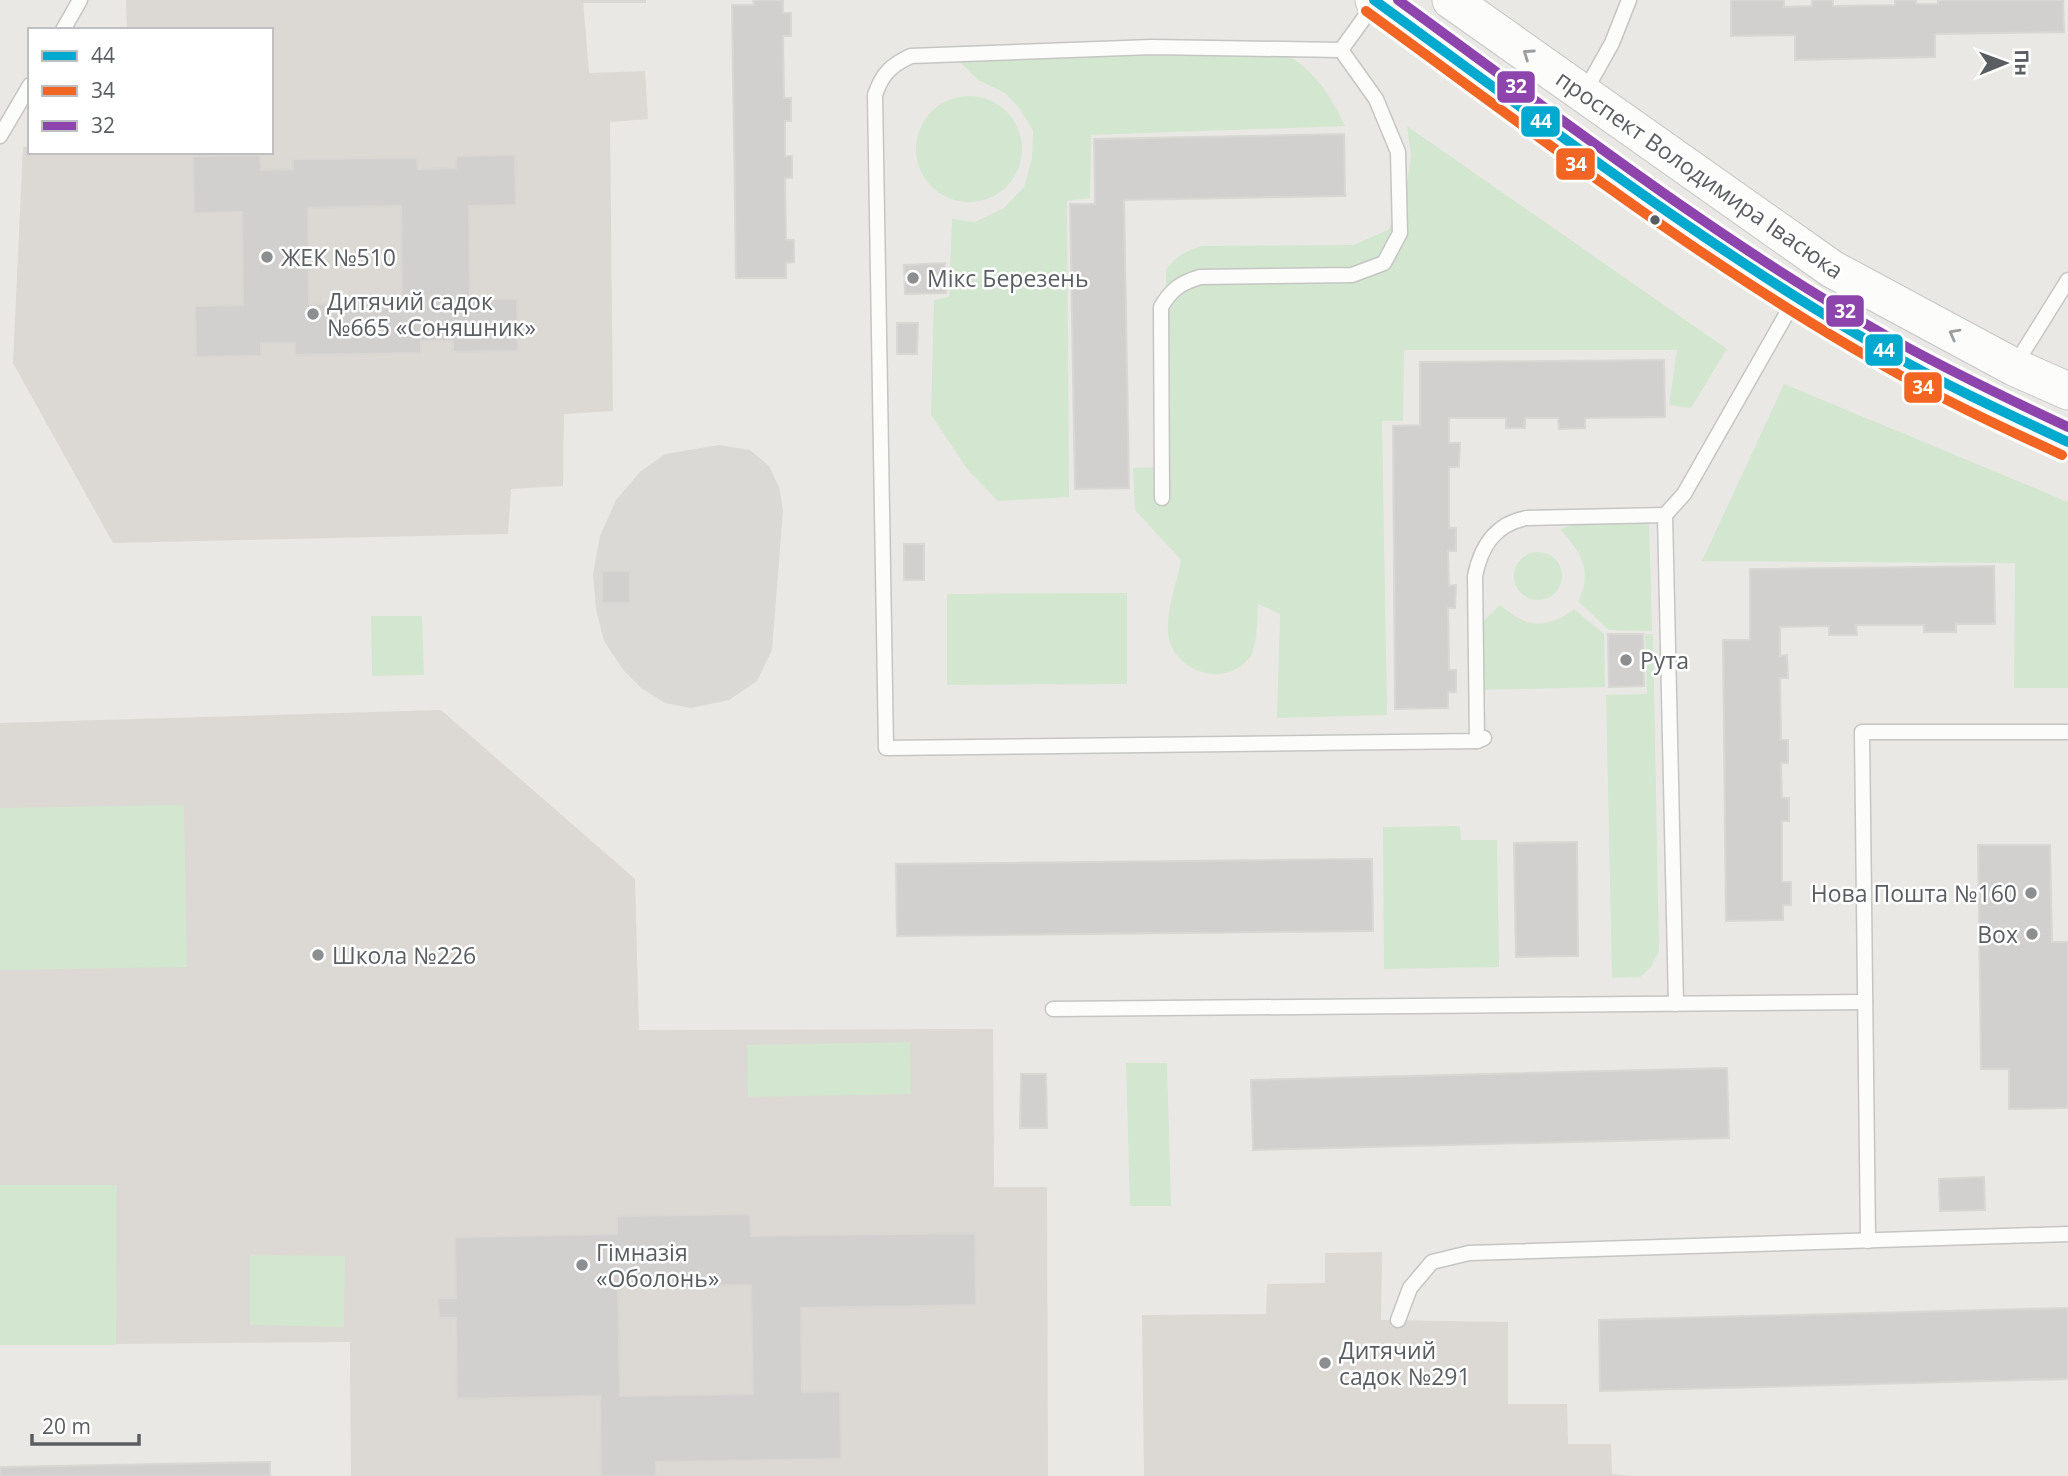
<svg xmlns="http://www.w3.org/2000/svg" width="2068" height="1476" font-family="'Open Sans',sans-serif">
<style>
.industrial{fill:#dbd9d5}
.education{fill:#dcd8d3}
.green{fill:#d3e6cf}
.building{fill:#d2d0ce;stroke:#d9d7d3;stroke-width:2;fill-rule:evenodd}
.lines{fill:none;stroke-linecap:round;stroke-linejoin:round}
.service-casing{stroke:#c5c5c4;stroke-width:17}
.tertiary-casing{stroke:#c5c5c4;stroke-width:39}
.service{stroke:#fcfcfb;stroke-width:14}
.tertiary{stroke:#fcfcfb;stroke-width:37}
.bus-1-casing{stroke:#fff;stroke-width:16}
.bus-2-casing{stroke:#fff;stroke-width:16}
.bus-3-casing{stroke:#fff;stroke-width:16}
.bus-1{stroke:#00a9ce;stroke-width:10}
.bus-2{stroke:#f26522;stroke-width:10}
.bus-3{stroke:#8e44ad;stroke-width:10}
.oneway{stroke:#9b9d9f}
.bus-dot{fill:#5a5e62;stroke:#fff;stroke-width:2.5}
.poi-dot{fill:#8c8e90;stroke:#fff;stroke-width:2.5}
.labels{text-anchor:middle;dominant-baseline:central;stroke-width:5;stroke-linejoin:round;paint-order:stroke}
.street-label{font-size:23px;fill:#5a5e62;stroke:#fff}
.poi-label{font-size:23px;fill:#5a5e62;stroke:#fff;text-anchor:start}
.line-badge{stroke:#fff;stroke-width:2.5}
.badge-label{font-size:19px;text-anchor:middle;font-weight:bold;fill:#fff}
</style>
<rect width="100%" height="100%" fill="#eae8e4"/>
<path class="industrial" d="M719,445L750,450L769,466L779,487L783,510L772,650L757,681L729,700L691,708L665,703L641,688L624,671L604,641L596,609L593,574L600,536L616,500L640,472L665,454Z"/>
<g class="education">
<path d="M126,0H583L589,73L645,71L648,119L610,122L613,411L564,414L563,486L511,489L508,534L113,543L13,363L23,147L30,146V152H271V30H127Z"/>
<path d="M441,710L635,879L639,1030L993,1029L994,1187H1047L1048,1476H351L350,1342L0,1345V723Z"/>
<path d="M1382,1252L1381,1320L1508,1322V1404H1567L1568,1444H1611L1612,1474L1635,1476H1144L1142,1315L1266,1314L1267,1284L1325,1283V1253Z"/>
</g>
<g class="green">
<path d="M1119,56H1289C1316,73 1332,97 1345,126L1091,135L1090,198L1067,201L1069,497L998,501L968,470L931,415L934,300L949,297L952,219L975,222L1004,208L1024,187L1032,158L1033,131L1020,109L1005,93L978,80L960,62Z"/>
<circle cx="969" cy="149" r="53"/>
<path d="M1407,126L1727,349L1691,408L1669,405L1677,350H1404L1403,421H1382L1387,715L1277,718L1280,614L1258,604C1257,618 1258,645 1250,657C1228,687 1178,675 1169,639C1164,619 1177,581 1181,560L1135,510L1133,468L1167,467L1166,270C1176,256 1185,251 1202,246L1354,245L1388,230L1405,197L1411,155Z"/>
<path d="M1784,384L2068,502V688H2014L2015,563L1702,561Z"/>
<path d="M1598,517L1649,522L1652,631L1609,630L1578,601C1594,572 1580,551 1560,529Z"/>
<circle cx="1538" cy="576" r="24"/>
<path d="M1127,593V684L947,685V594Z"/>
<path d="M1500,605C1526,628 1546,630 1574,609L1604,634L1605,687L1478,690V626Z"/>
<path d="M371,616H422L424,675L372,676Z"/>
<path d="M1645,634H1653L1659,951L1651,967L1640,977L1612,978L1606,695L1647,694Z"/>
<path d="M184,805L187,967L0,970V808Z"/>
<path d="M1460,826L1461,840H1497L1499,967L1384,969L1383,827Z"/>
<path d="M910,1042L911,1094L748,1097L747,1045Z"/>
<path d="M1126,1063H1167L1171,1206H1130Z"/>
<path d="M0,1185H117L116,1345H0Z"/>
<path d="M250,1255L345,1256L344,1327L250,1325Z"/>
</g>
<g class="building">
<rect x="583" y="0" width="62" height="2"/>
<path d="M753,0H783V13H791V36H783L784,98H791V121H785V156H792V178H785L786,240H794V262L786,263V278H736L732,5H754Z"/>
<path d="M1731,0H1784V7L1812,6V0H1833V6L1895,5V0H1916V4H1938V0H2063L2064,32L1935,34V57L1795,60V35L1731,36Z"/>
<path d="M1344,134L1345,196L1124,200L1129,488L1075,489L1070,204H1095L1094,139Z"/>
<path d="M260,155L261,170L293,169V159L417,158L418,169L456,168V156L515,155L516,205L469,206L470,299H517L518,351L453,352V341H421V353L295,355V343H261V356L196,357L195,306L243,305L242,212L194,213L193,156ZM401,206L402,303L309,304L308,208Z"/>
<path d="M945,263L946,293L905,294L904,265Z"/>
<path d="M897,323H918L917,354H897Z"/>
<path d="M1664,360L1665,417L1585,418V428L1559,429L1558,418H1525V428H1506V418H1449V443H1460L1459,467H1449V528H1456V551H1448L1449,586L1456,585L1455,608H1448L1449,670H1456V692H1448V708L1395,709L1393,426L1420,425V362Z"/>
<rect x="904" y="544" width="20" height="36"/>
<path d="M1994,566L1995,624H1956V632H1924V625H1856L1857,635H1829V626L1780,627V656L1787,655L1788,678H1780L1781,740H1788V763H1781L1782,798H1789V821H1782V882H1791V905H1783V920L1726,921L1723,640H1750V569Z"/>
<rect x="602" y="571" width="28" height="32"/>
<path d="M1608,634H1643L1644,686L1609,687Z"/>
<path d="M1577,842L1578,956L1516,957L1514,843Z"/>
<path d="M1978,845H2050L2052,942H2068V1108L2009,1109V1069H1981Z"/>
<path d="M1372,859L1373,931L897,936L896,864Z"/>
<path d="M1727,1068L1729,1138L1253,1150L1251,1080Z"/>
<path d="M1021,1074H1046L1047,1128H1020Z"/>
<path d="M1984,1177L1985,1210L1940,1211L1939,1179Z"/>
<path d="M750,1214L751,1236L975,1233L976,1305L801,1308L802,1392L840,1391L841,1459L656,1462V1476H601L600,1396L457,1399L456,1318H439L438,1298H456L455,1237L617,1234V1216ZM751,1285L753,1394L620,1396L618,1287Z"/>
<path d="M2068,1308V1379L1600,1391L1599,1320Z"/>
<path d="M270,1462V1476H0V1467Z"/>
</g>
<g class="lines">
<g class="service-casing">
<g id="service">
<path d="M63,30L80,0"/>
<path d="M1341,50L1152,47L911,56C891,65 882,74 875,95L886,748L1477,741L1484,738"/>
<path d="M1341,50L1375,3"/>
<path d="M1584,93L1612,43L1629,0"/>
<path d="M0,136L30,85"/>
<path d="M2015,365L2068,280"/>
<path d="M1162,498L1161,307C1171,290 1180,283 1200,277L1352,275L1384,263L1400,233L1398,152L1376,99L1341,50"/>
<path d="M1477,741L1475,576C1481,546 1495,524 1526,518L1665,515"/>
<path d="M1676,1004L1665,515L1684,494L1795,299"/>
<path d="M1053,1009L1865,1002"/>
<path d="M1868,1241L1862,732H2068"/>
<path d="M1398,1320L1410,1288L1432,1262L1469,1253L2068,1234"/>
</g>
</g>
<g class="tertiary-casing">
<g id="tertiary">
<path d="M1374,0C1595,158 1816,336 2068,442"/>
<path d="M1451,0L1832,269L2014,367L2068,391"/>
</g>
</g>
<use href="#service" class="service"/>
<use href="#tertiary" class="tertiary"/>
<g class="bus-1-casing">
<path id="bus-1" d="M1374,0C1541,121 1705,247 1884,350C1943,384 2006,413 2068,442"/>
</g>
<g class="bus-2-casing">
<path id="bus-2" d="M1366,11C1533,132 1698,260 1877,362C1937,397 1999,426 2062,455"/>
</g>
<g class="bus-3-casing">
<path id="bus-3" d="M1398,0C1559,117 1718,241 1892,339C1950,371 2008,399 2068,427"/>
</g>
<use href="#bus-1" class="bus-1"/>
<use href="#bus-2" class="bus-2"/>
<use href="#bus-3" class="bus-3"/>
</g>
<defs><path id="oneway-chevron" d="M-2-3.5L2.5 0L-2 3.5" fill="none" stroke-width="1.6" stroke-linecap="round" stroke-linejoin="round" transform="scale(1.75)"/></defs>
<g class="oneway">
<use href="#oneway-chevron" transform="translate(1528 54) rotate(-145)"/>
<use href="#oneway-chevron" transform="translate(1954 334) rotate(-152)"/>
</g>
<circle class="bus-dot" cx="1655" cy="220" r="6"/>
<g class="poi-dot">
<circle cx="267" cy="257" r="7"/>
<circle cx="913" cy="278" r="7"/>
<circle cx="313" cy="314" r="7"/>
<circle cx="1626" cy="660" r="7"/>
<circle cx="2031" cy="893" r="7"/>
<circle cx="2032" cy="934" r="7"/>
<circle cx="318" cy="955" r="7"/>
<circle cx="582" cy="1265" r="7"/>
<circle cx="1325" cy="1363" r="7"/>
</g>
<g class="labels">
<g class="street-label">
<text transform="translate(1700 174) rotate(35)">проспект Володимира Івасюка</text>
</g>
<g class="poi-label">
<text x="281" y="257">ЖЕК №510</text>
<text x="927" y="278">Мікс Березень</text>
<text x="327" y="301">Дитячий садок<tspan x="327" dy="26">№665 «Соняшник»</tspan></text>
<text x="1640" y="660">Рута</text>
<text x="2017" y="893" text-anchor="end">Нова Пошта №160</text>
<text x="2018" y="934" text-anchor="end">Box</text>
<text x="332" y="955">Школа №226</text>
<text x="596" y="1252">Гімназія<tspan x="596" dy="26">«Оболонь»</tspan></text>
<text x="1339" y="1350">Дитячий<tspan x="1339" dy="26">садок №291</tspan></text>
</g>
</g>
<g class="line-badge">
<rect x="1496" y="70" width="40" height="34" rx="7" fill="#8e44ad"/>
<rect x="1520" y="105" width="41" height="33" rx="7" fill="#00a9ce"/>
<rect x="1555" y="147" width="41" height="34" rx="7" fill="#f26522"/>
<rect x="1825" y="294" width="40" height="34" rx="7" fill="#8e44ad"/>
<rect x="1864" y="333" width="40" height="34" rx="7" fill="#00a9ce"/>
<rect x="1903" y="371" width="40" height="33" rx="7" fill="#f26522"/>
</g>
<g class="badge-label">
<text x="1516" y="93">32</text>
<text x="1541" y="128">44</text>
<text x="1576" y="171">34</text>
<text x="1845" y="318">32</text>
<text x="1884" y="357">44</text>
<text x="1923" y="394">34</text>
</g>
<rect x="28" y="28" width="245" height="126" fill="#ffffff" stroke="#bdbfc0" stroke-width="2"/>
<rect x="42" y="51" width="35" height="10" fill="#00a9ce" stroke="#bdbfc0" stroke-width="2"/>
<text x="91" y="63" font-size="21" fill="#5a5e62">44</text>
<rect x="42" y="86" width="35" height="10" fill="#f26522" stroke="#bdbfc0" stroke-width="2"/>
<text x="91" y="98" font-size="21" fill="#5a5e62">34</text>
<rect x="42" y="121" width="35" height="10" fill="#8e44ad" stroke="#bdbfc0" stroke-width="2"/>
<text x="91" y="133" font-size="21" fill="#5a5e62">32</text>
<g transform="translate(2005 63) rotate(89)" stroke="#ffffff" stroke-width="5" paint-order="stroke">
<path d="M0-5L12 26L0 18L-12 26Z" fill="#5a5e62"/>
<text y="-10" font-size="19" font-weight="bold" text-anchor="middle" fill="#5a5e62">Пн</text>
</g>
<path d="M32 1434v10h107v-10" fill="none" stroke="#5a5e62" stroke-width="3.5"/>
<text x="42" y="1434" font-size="21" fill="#5a5e62" stroke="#ffffff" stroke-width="5" paint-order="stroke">20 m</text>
</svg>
